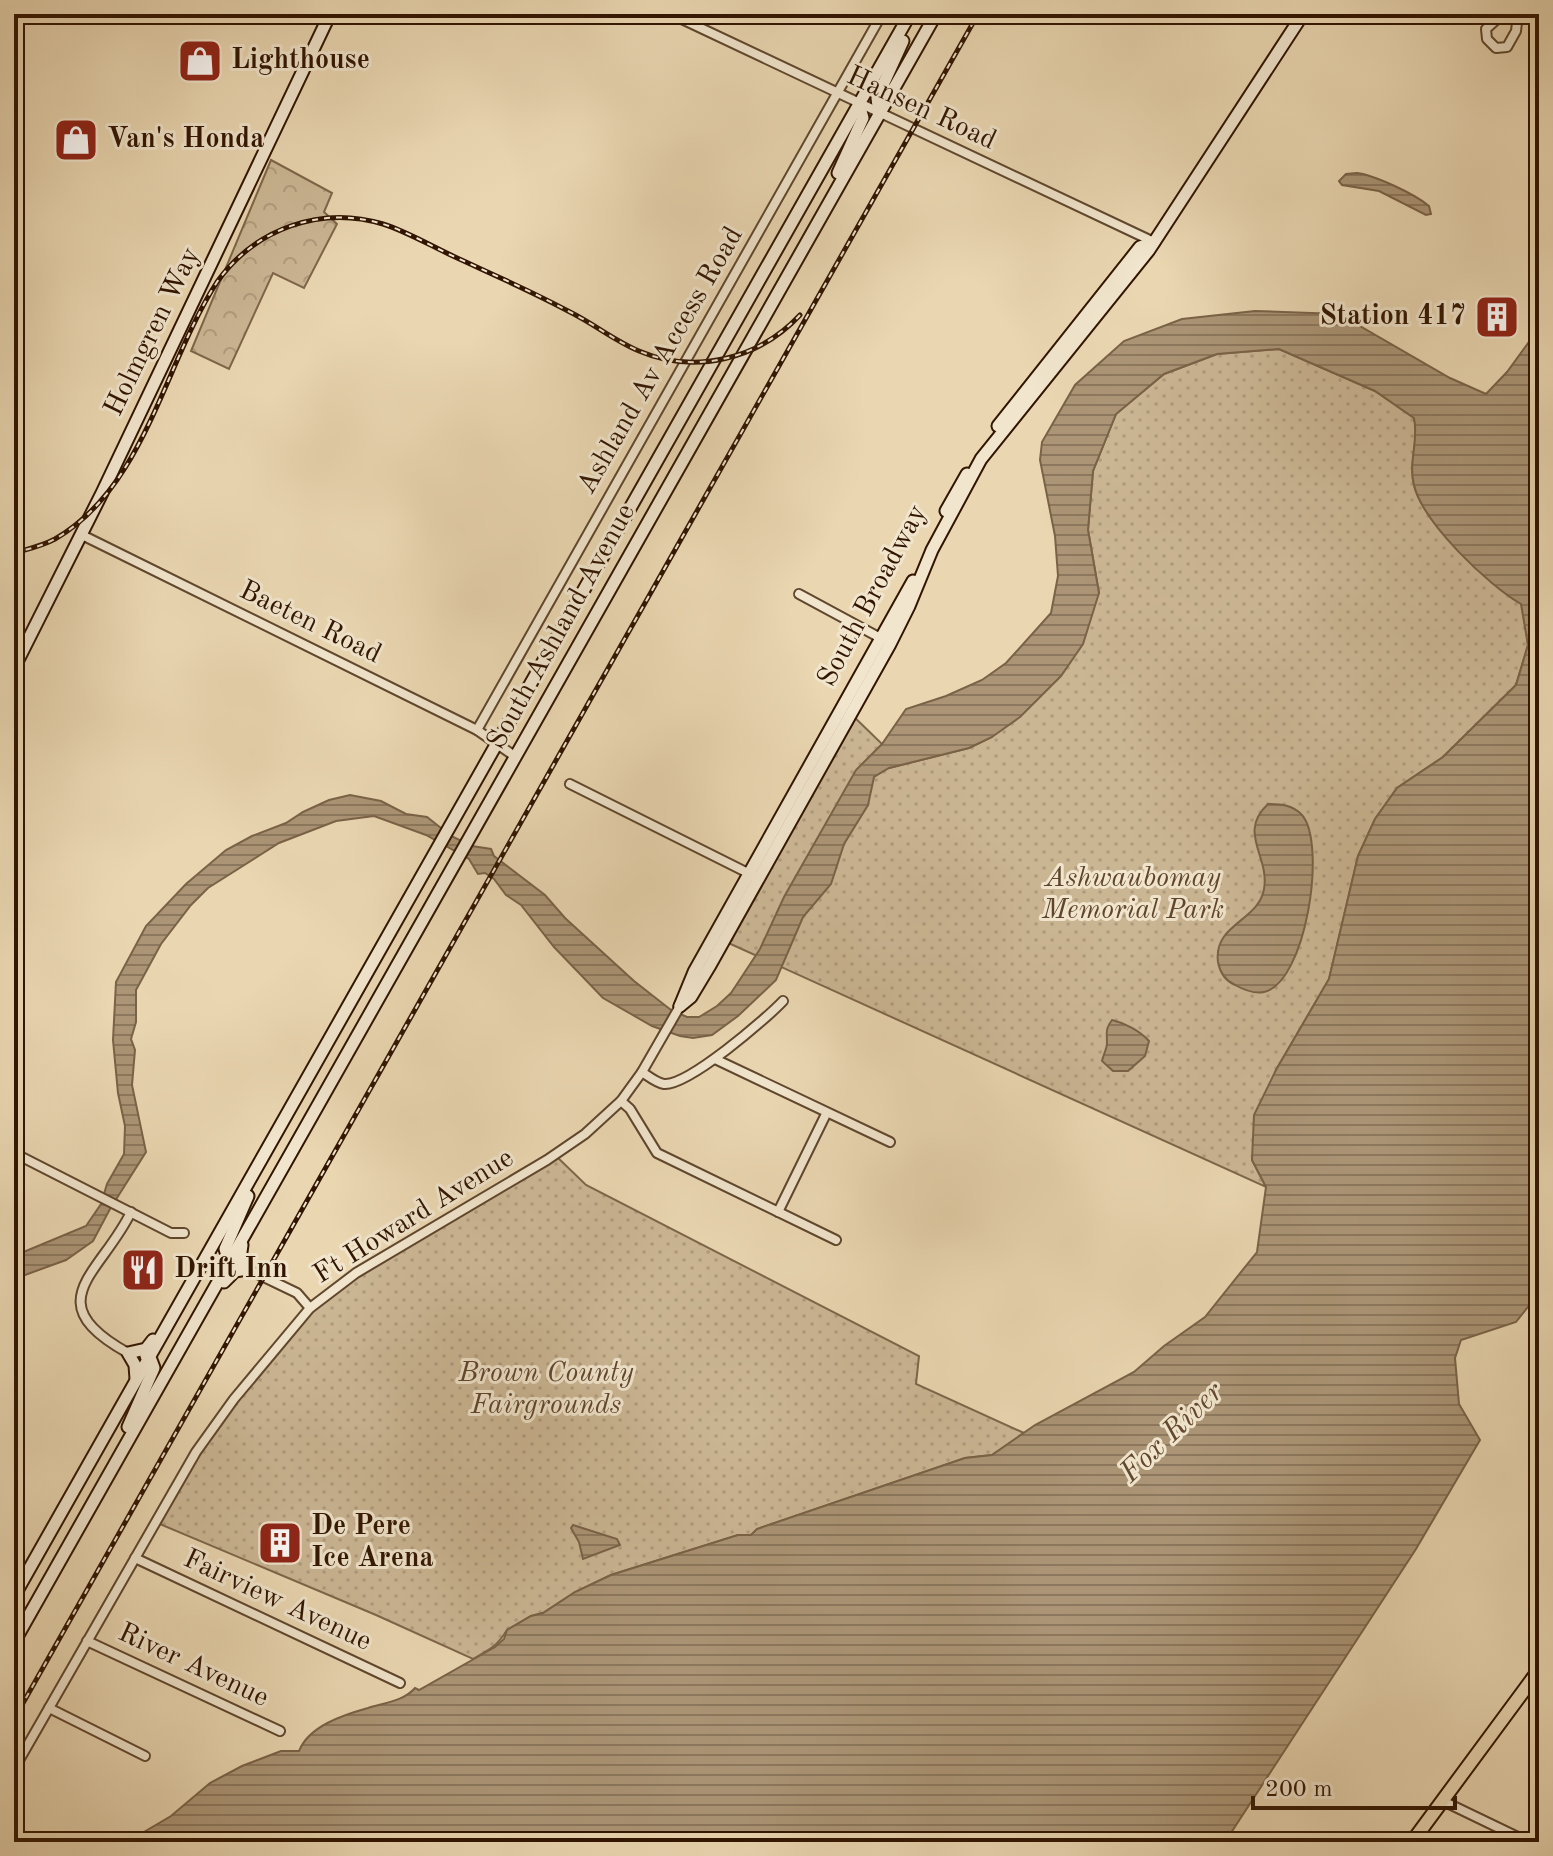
<svg xmlns="http://www.w3.org/2000/svg" width="1553" height="1856" font-family="'Old Standard TT',serif">
<style>
.forest{fill:url(#forest-crowns);stroke:#7e664a;stroke-width:2}
.park{fill:url(#park-dots);stroke:#7e664a;stroke-width:2}
.water{fill:url(#water-rules);stroke:#7a6247;stroke-width:2}
.lines{fill:none;stroke-linecap:round;stroke-linejoin:round}
.street-casing{stroke:#5f462d;stroke-width:12}
.secondary-casing{stroke:#311501;stroke-width:15}
.primary-casing{stroke:#311501;stroke-width:16}
.street{stroke:#f1e5cd;stroke-width:8}
.secondary{stroke:#f1e5cd;stroke-width:11}
.primary{stroke:#ead7b2;stroke-width:12}
.rail-casing{stroke:#311501;stroke-width:5}
.rail{stroke:#f1e5cd;stroke-width:2;stroke-dasharray:6;stroke-linecap:butt}
.labels{text-anchor:middle;dominant-baseline:central;stroke-width:6;stroke-linejoin:round;paint-order:stroke}
.poi-label{font-size:28px;font-weight:bold;fill:#311501;stroke:#f1e5cd;text-anchor:start}
.street-label{font-size:28px;fill:#311501;stroke:#f1e5cd}
.park-label{font-size:28px;font-style:italic;fill:#5f452d;stroke:#f1e5cd}
.water-label{font-size:30px;font-style:italic;fill:#624830;stroke:#f1e5cd}
</style>
<defs>
<pattern id="forest-crowns" width="20" height="18" patternUnits="userSpaceOnUse" patternTransform="scale(2)"><rect width="20" height="18" fill="#cbb694"/><path d="M2 6a3 3 0 1 1 6 0M12 15a3 3 0 1 1 6 0" fill="none" stroke="#af9c7e"/></pattern>
<pattern id="park-dots" width="8" height="8" patternUnits="userSpaceOnUse" patternTransform="scale(2)"><rect width="8" height="8" fill="#cbb694"/><path d="M2 2h.1M6 6h.1" fill="none" stroke="#af9c7e" stroke-width="1.8" stroke-linecap="round"/></pattern>
<pattern id="water-rules" width="6" height="5" patternUnits="userSpaceOnUse" patternTransform="scale(2)"><rect width="6" height="5" fill="#ab9576"/><path d="M0 2.5h6" fill="none" stroke="#8c785e"/></pattern>
</defs>
<rect width="100%" height="100%" fill="#ead7b2"/>
<filter id="stains"><feTurbulence type="fractalNoise" baseFrequency=".0025" numOctaves="4"/><feColorMatrix values="0 0 0 0 .2 0 0 0 0 .09 0 0 0 0 .02 0 0 0 .5 -.17"/></filter>
<radialGradient id="worn" r=".72"><stop offset=".6" stop-color="#630" stop-opacity="0"/><stop offset="1" stop-color="#630" stop-opacity=".3"/></radialGradient>
<path class="forest" d="M271,160L332,193L324,212L337,224L304,288L273,273L229,369L191,351Z"/>
<g class="park">
<path d="M1279,349L1375,391L1414,418C1420,441 1408,460 1414,485C1422,521 1490,586 1522,604L1528,645L1516,685L1443,757L1397,788L1375,819L1358,856L1329,979L1276,1070L1252,1160L1266,1187L724,941L850,713L882,744L889,768L969,748L992,737L1099,593L1088,530L1093,471L1116,414L1164,374L1217,354Z"/>
<path d="M555,1155L586,1185L919,1356L916,1384L1024,1433L992,1455L965,1458L757,1529L751,1535H738L611,1575L575,1592L543,1613L531,1616L507,1630C497,1646 491,1649 473,1659L376,1615L155,1522L196,1452L310,1308L341,1283Z"/>
</g>
<g class="water">
<path d="M1357,173C1374,175 1415,194 1429,206L1431,214L1426,215L1379,191L1342,185L1339,181L1346,174Z"/>
<path d="M1255,311L1339,314L1450,378L1486,394L1507,372L1539,328V1293L1516,1322L1461,1340L1455,1358L1459,1404L1480,1440L1416,1549L1225,1842H127L171,1816L210,1783L242,1766L281,1751H299C309,1726 343,1715 368,1708C384,1703 404,1701 415,1688L419,1690L495,1647L504,1639L507,1630L531,1616L543,1613L575,1592L611,1575L738,1535H751L757,1529L965,1458L992,1455L1035,1425L1134,1372L1164,1346L1205,1317L1257,1252L1266,1187L1252,1160L1254,1115L1276,1070L1329,979L1358,856L1375,819L1397,788L1443,757L1516,685L1528,645L1521,604C1488,585 1423,523 1414,485C1408,462 1419,441 1414,418L1375,391L1279,349L1217,354L1164,374L1116,414L1093,471L1088,530L1099,593L1083,644L1061,676L1020,717L992,737L969,748L889,768L874,777L868,805L844,844L831,884L803,917L776,980L738,1016L712,1035L693,1038L680,1036L652,1026L603,998L554,947L521,905L506,895L494,879L485,873L478,874L469,859L426,835L374,816L336,821L279,843L208,888L191,905L161,944L136,990V1022L131,1039L135,1050L132,1085L146,1152L110,1209L93,1241L66,1260L14,1279V1256L86,1226L101,1204L107,1184L124,1154L125,1126L118,1093L113,1040L116,982L146,926L186,884L226,850L252,836L286,823L303,812L329,800L350,795L381,801L406,814L427,817L451,836L472,846L491,849L494,856L545,895L565,918L634,981L671,1010L687,1017H699L717,1006L731,993L760,949L784,897L856,770L882,744L906,709L946,696L982,680L1006,663L1051,613L1058,576L1055,536L1040,460L1042,442L1075,385L1124,341L1182,319Z"/>
<path d="M1268,804C1281,804 1293,805 1302,815C1327,844 1306,983 1264,992C1254,994 1244,990 1235,985C1226,981 1220,973 1218,962C1213,924 1259,921 1264,889C1270,856 1237,833 1268,804Z"/>
<path d="M1112,1020C1125,1023 1140,1031 1149,1041L1145,1056L1128,1071H1113L1102,1061C1103,1055 1107,1049 1107,1043C1107,1033 1105,1029 1112,1020Z"/>
<path d="M573,1525L617,1539L620,1545L583,1559L579,1542L571,1528Z"/>
</g>
<g class="lines">
<g class="street-casing">
<g id="street">
<path d="M671,14L1154,242"/>
<path d="M1507,14L1497,19L1486,29L1487,39L1496,48L1507,47L1516,31L1518,14"/>
<path d="M82,535L477,730L516,757"/>
<path d="M799,594L886,641"/>
<path d="M477,730L882,14"/>
<path d="M570,784L754,876"/>
<path d="M715,1059L890,1142"/>
<path d="M642,1072L680,1006"/>
<path d="M621,1101L630,1109L657,1153L836,1240"/>
<path d="M14,1153L171,1233H184"/>
<path d="M778,1212L826,1114"/>
<path d="M247,1269L297,1293L310,1308"/>
<path d="M128,1353C36,1302 101,1274 131,1212"/>
<path d="M135,1558L400,1683"/>
<path d="M87,1641L280,1731"/>
<path d="M49,1708L145,1756"/>
<path d="M14,1769L196,1452L234,1399L310,1308L356,1273L547,1160L585,1134L621,1101L642,1072C648,1076 657,1083 664,1084C688,1086 766,1019 783,1001"/>
<path d="M1443,1801L1528,1842"/>
</g>
</g>
<g class="secondary-casing">
<g id="secondary">
<path d="M879,114L877,98L903,41"/>
<path d="M838,173L863,118L859,104"/>
<path d="M998,426L1140,247L1154,242"/>
<path d="M946,511L967,474"/>
<path d="M14,668L102,493L330,14"/>
<path d="M680,1006L691,997L709,967L890,644L909,606L932,550L981,459L1149,250L1303,14"/>
<path d="M680,1006L694,972L913,581"/>
<path d="M230,1264L225,1249L248,1196"/>
<path d="M224,1282L235,1271L247,1269L240,1259L242,1245"/>
<path d="M136,1379L135,1365L128,1353L146,1349L153,1340"/>
<path d="M128,1427L154,1368L151,1360L146,1356"/>
<path d="M14,1596L910,14"/>
<path d="M14,1642L936,14"/>
</g>
</g>
<g class="primary-casing">
<path id="primary" d="M1412,1842L1539,1670"/>
</g>
<use href="#street" class="street"/>
<use href="#secondary" class="secondary"/>
<use href="#primary" class="primary"/>
<g class="rail-casing">
<g id="rail">
<path d="M14,553C28,549 42,546 55,539C145,487 164,364 217,282C255,229 320,205 383,224C408,232 431,246 455,257C494,275 533,292 570,312C594,324 615,341 639,351C695,375 759,359 800,315"/>
<path d="M14,1719L978,14"/>
</g>
</g>
<use href="#rail" class="rail"/>
</g>
<defs>
<g id="shop-square" transform="scale(2.3)"><rect x="-9" y="-9" width="18" height="18" rx="4" fill="#8f2418" stroke="#f1e5cd"/><path d="M-5-2.5h2.3a2.7 3.5 0 0 1 5.4 0H5L5.5 6h-11ZM-1.5-2.5h3a1.5 2.3 0 0 0-3 0Z" fill="#fff"/></g>
<g id="building-square" transform="scale(2.3)"><rect x="-9" y="-9" width="18" height="18" rx="4" fill="#8f2418" stroke="#f1e5cd"/><path d="M-4-6H4V6H1V3H-1V6H-4ZM-2.5-4.3h1.7v1.8h-1.7ZM.8-4.3h1.7v1.8H.8ZM-2.5-1h1.7V.8h-1.7ZM.8-1h1.7V.8H.8Z" fill="#fff"/></g>
<g id="restaurant-square" transform="scale(2.3)"><rect x="-9" y="-9" width="18" height="18" rx="4" fill="#8f2418" stroke="#f1e5cd"/><path d="M-5-6h1v4h1v-4h1v4h1v-4h1v5L-1.5 .5V6h-2V.5L-5-1ZM5-6V6H3V1.5H1.5Q1.5-4 5-6Z" fill="#fff"/></g>
</defs>
<g fill-rule="evenodd">
<use href="#shop-square" x="200" y="61"/>
<use href="#shop-square" x="76" y="140"/>
<use href="#building-square" x="1497" y="317"/>
<use href="#restaurant-square" x="143" y="1270"/>
<use href="#building-square" x="280" y="1543"/>
</g>
<g class="labels">
<g class="poi-label">
<text x="231" y="61">Lighthouse</text>
<text x="107" y="140">Van's Honda</text>
<text x="1466" y="317" text-anchor="end">Station 417</text>
<text x="174" y="1270">Drift Inn</text>
<text x="311" y="1527">De Pere<tspan x="311" dy="32">Ice Arena</tspan></text>
</g>
<g class="street-label">
<text transform="translate(921 109) rotate(25)">Hansen Road</text>
<text transform="translate(153 332) rotate(-64)">Holmgren Way</text>
<text transform="translate(661 361) rotate(-60)">Ashland Av Access Road</text>
<text transform="translate(873 596) rotate(-62)">South Broadway</text>
<text transform="translate(310 623) rotate(26)">Baeten Road</text>
<text transform="translate(562 627) rotate(-61)">South Ashland Avenue</text>
<text transform="translate(414 1217) rotate(-32)">Ft Howard Avenue</text>
<text transform="translate(277 1601) rotate(25)">Fairview Avenue</text>
<text transform="translate(193 1666) rotate(25)">River Avenue</text>
</g>
<g class="park-label">
<text x="1133" y="879">Ashwaubomay<tspan x="1133" dy="32">Memorial Park</tspan></text>
<text x="546" y="1374">Brown County<tspan x="546" dy="32">Fairgrounds</tspan></text>
</g>
<g class="water-label">
<text transform="translate(1172 1433) rotate(-44)">Fox River</text>
</g>
</g>
<rect width="1553" height="1856" fill="none" stroke="#ead7b2" stroke-width="48"/>
<rect x="16" y="16" width="1521" height="1824" fill="none" stroke="#311501" stroke-width="4"/>
<rect x="24" y="24" width="1505" height="1808" fill="none" stroke="#311501" stroke-width="2"/>
<path d="M1253 1796v12h202v-12" fill="none" stroke="#311501" stroke-width="4"/>
<text x="1265" y="1796" font-size="24" fill="#311501" stroke="#f1e5cd" stroke-width="6" paint-order="stroke">200 m</text>
<rect width="100%" height="100%" filter="url(#stains)"/>
<rect width="100%" height="100%" fill="url(#worn)"/>
</svg>
